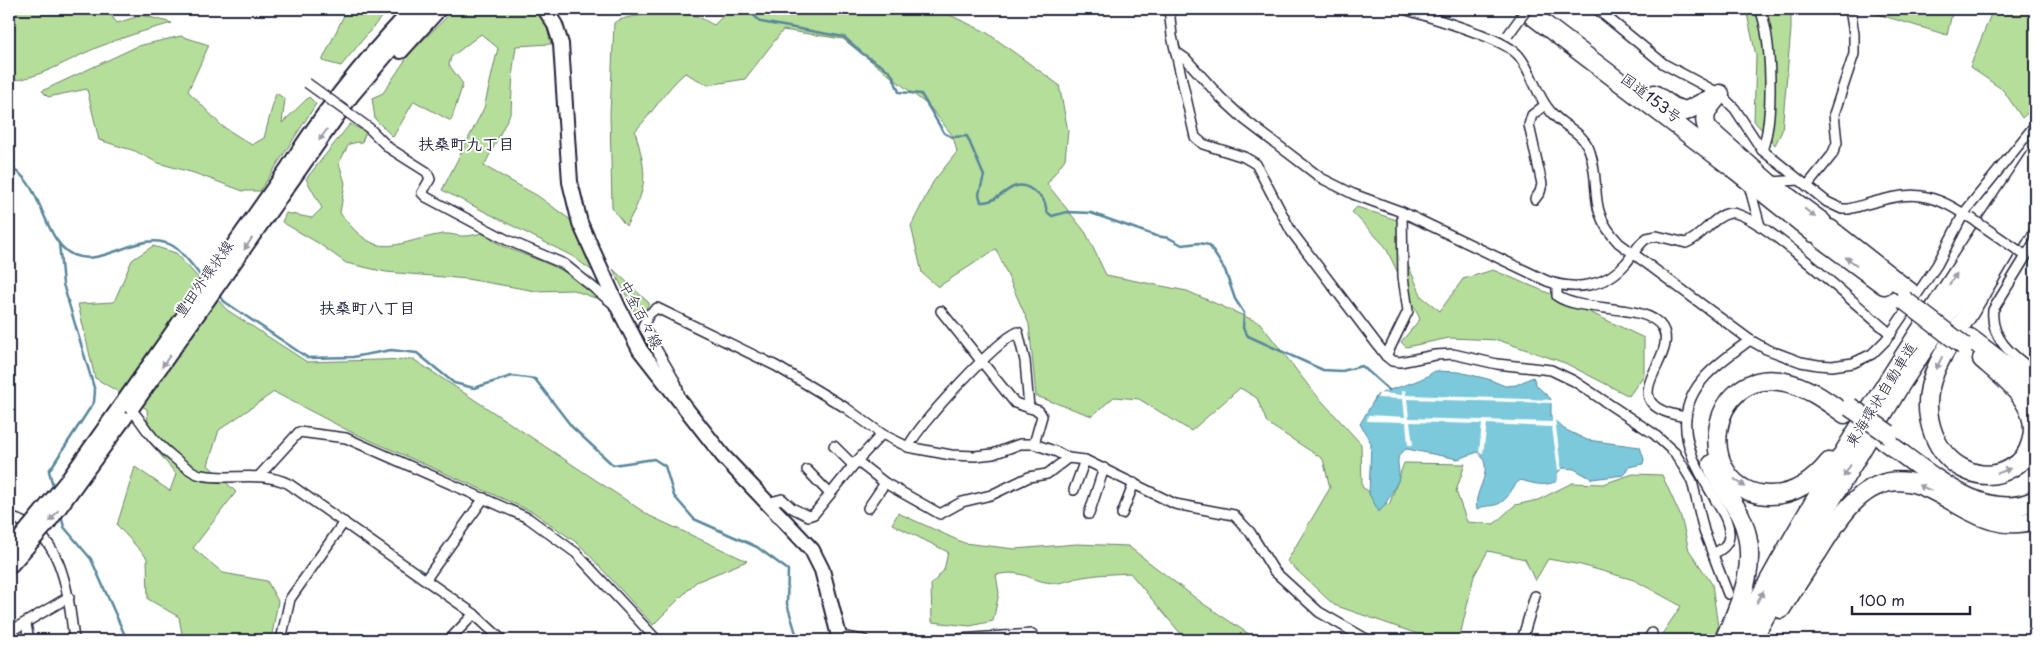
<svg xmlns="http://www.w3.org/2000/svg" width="2044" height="649" font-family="'Playpen Sans','Klee One',sans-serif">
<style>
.green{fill:#b5de9a;stroke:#6c806a}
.water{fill:#7cc9db;stroke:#58869b}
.pier{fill:#fff;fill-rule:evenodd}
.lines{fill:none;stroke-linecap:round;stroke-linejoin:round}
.stream{stroke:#58869b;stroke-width:2.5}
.street-casing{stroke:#22223b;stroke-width:12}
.secondary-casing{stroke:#22223b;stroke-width:18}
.highway-casing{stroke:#22223b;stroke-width:21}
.street{stroke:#fff;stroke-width:9}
.secondary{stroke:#fff;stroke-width:14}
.highway{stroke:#fff;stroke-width:18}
.street-bridge-casing{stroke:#22223b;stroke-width:12;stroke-linecap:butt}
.secondary-bridge-casing{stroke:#22223b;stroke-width:18;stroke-linecap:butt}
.highway-bridge-casing{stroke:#22223b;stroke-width:21;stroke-linecap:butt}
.street-bridge{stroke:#fff;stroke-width:9}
.secondary-bridge{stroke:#fff;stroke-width:14}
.highway-bridge{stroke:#fff;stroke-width:18}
.oneway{fill:#9c9ca7}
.labels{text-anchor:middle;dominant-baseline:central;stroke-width:4;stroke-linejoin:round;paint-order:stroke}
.street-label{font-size:15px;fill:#22223b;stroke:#fff}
.neighbourhood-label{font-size:16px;font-weight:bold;fill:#22223b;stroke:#fff}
</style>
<rect width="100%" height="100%" fill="#fff"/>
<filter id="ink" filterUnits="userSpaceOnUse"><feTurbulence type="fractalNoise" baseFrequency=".02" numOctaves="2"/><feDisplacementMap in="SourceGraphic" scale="10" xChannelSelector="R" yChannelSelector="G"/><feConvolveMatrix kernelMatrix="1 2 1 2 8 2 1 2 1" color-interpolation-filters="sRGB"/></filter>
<g filter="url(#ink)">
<g class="green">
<path d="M21,9H106L117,23L142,15L172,23C146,30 120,38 96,48C68,60 40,78 10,81L9,19Z"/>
<path d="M347,9H388L341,66L322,61Z"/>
<path d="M455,9H532L546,24L551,44L516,46L513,69L511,112L484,166L538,196L572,221L602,278L572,256L442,190L484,108L498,48L481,34L451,57L449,65L463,84L451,121L414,101L393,137L375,119L372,98L383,93L410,53Z"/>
<path d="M724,9H937L986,32L1059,85L1068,131L1065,159L1047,184L1086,233L1106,275L1187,291L1260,323L1311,389L1361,444L1362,487L1389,505L1404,463L1465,464L1456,491L1467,522L1494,524L1515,505L1538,500L1572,483L1603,484L1633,474L1662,475L1681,517L1689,550L1712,584L1718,627L1713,640H1658L1681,606L1634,580L1581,565L1548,559L1535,581L1525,559L1488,551L1474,576L1459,640H1435L1334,605L1287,561L1330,488L1323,459L1267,423L1257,398L1240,388L1191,431L1139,399L1114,397L1092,416L1036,396L1029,324L996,249L938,287L922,273L911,226L933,182L957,152L953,136L930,107L843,39L783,30L745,79L708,85L685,73C665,90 653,113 635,131C647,174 649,186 626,226L612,208L610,114L614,23C623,14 678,12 692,15C699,16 707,22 714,25L723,16Z"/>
<path d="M1746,9H1791V29L1782,131L1775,145L1754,121L1756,56Z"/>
<path d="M1878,9H1953L1947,35L1877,14Z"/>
<path d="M1993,9H2035V106L2022,118L2003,90L1970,67Z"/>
<path d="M181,36L209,45L188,91L222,126L252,145L264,138L276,93L285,99L282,123L309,97L316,104L260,191H243L194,173L158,163L135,151L99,140L87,89L48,97L42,91L138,46Z"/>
<path d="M350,124L366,132L361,144L358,142L349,144L339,163L345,183L340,213C379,264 392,242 443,234C451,233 459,237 466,236C471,236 477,234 482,233C489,238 497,243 505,247C530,258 584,273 595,298L573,290L536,291L467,279L386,272L346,263L318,243L282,222L286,213L312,218L322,208L306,179Z"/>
<path d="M1357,207L1406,223L1404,256L1422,297L1440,311L1463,279L1493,270L1558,297L1644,338V375L1629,396L1565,363L1498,340L1449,338L1406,347L1401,342L1420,319L1385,246L1352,212Z"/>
<path d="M153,246L176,253L227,310L307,362L413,359L650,516L747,561L696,582L653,625L580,545L533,512L349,431L274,392L219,430L208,465L236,492L193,548L223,573L267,581L278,601L271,640H183L179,617L148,599L147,558L117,525L135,467L170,491L176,474L149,441L147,409L95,378L78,304L114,302L132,260Z"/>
<path d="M613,269L649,303L640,323Z"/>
<path d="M898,513L964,543L1015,549L1077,544L1128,546L1202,603L1258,640H1186L1130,573C1115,574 1099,574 1083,577C1074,578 1065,583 1056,583C1031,583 1025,568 996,575L999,593L993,621L970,626L932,622L931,585L944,570L948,552L892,524Z"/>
</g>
<path class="water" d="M1435,371L1459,372L1488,379L1505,386L1516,385L1533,377L1537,386L1551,399V417L1564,429L1587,440L1640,447L1644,459L1643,464L1628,467L1624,475L1592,479L1574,469L1563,468L1557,473V481C1545,487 1534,484 1521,480C1513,484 1511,495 1503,501C1495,508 1486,504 1477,509C1472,491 1497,471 1478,452L1458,459L1407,449C1391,456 1402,468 1398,481C1395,487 1384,508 1379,512L1369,494L1371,443L1360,424L1377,395C1397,386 1417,384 1435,371Z"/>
<path class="pier" d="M1402,390L1406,391V395L1553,400V416L1555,418L1561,469L1558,470L1552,427L1487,424L1483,453H1479L1482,424L1410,422L1413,445H1408L1406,422L1367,421L1368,415L1405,417L1403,399L1377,398L1379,393L1402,395ZM1407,399L1553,403L1552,422L1409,418Z"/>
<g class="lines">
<g class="stream">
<path d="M747,9L761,22L844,37L863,54L888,70L893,76L899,92L921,94L944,133L952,137L967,136L984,176L979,194L981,202C1003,203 1011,175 1032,190C1036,193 1042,196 1044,201C1046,204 1046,209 1047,212L1052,216L1067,212L1091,213L1156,236L1169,238L1182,245L1199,243L1209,245L1225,270L1235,299L1244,313L1243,328L1248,336L1323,370L1342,371L1362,366L1389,390"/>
<path d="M9,168C42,178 42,241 73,255C106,268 140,228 173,246C184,253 195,269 204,280"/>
<path d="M218,295L225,302L308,358L353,357L391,350L417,353L454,383L474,388L512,376L535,379L572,427L613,465L654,459L665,466L674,496L694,519L757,547L788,570L787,604L798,640"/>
<path d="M54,490L49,471L94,402L95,391L63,284L59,243"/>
<path d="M61,515L64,527L91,559L127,640"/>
</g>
<g class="street-casing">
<g id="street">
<path d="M1169,9L1172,36L1195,137L1203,144L1244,157L1256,164L1291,231L1386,356L1392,361L1400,362L1435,355L1453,354L1497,364L1551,370L1574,381L1654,434L1675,453L1692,481L1704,531L1728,594"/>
<path d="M1405,9C1430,18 1504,37 1519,56C1533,73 1536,96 1551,112C1563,127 1584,132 1590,152C1602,190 1586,209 1619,243L1750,340L1766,349L1801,362L1818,365L1832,366L1853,363L1872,354L1886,340L1937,265L1964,213L2035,125"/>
<path d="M1597,9L1664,64L1720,94L1735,109L1762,150L1827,202L1842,209H1849C1900,195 1922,184 1968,217"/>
<path d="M1760,9C1772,39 1774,120 1762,150"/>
<path d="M1176,52L1186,59L1221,98L1245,120L1321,178L1353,194L1402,212L1547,281C1575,291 1606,287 1626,263C1633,255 1638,244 1647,238L1657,236L1686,243C1702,237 1713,216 1730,213C1756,209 1865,314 1891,334"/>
<path d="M369,128L389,148L427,172L430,179L422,193L426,197L507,240L564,264L615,305"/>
<path d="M1772,182L1799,180"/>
<path d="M1752,183L1750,189L1760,226"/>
<path d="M1807,186L1832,155L1837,143L1834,114L1854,54V34L1850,9"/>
<path d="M1535,199L1540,192L1542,184L1529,125L1532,115L1545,105"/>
<path d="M2019,251L2026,256L1993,310C1990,340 2014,356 2035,372"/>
<path d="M2026,256L2035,241"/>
<path d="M1557,285V296C1581,313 1647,303 1662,327C1682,358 1605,404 1686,417"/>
<path d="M941,311L1015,403L1039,411L1042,416L1034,444"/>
<path d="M1386,356L1408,311L1403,277L1402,212"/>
<path d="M680,396L676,383L643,326L649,314L657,308L776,366L846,408L882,434L908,447L951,455L975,456L993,454L1020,444H1034L1057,452L1068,458L1085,460L1175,504L1234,515L1250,532L1274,571L1319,612L1368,640"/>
<path d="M131,410C139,417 143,426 150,434C157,444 189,473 201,475C230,481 261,470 289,484L474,614L502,640"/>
<path d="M834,446L853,465"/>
<path d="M908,447C920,423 995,342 1018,332L1025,361L1029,408"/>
<path d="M857,461L885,483L940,514L962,502L991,495L1029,477L1047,474L1068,458"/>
<path d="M807,470L830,494"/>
<path d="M259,476L299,432L346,438L528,518L576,553L657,640"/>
<path d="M1074,490L1085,460"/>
<path d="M767,503L782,499L792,508L808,516L814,514L857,461L882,434"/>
<path d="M868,508L885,483"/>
<path d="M1089,514L1104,468"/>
<path d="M1122,514L1134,483"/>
<path d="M9,517C64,531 68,594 74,640"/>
<path d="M1713,554C1721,550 1729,545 1729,535C1730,522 1721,510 1715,499C1701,475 1683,447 1686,418C1689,381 1723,360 1750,340"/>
<path d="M426,579L484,498"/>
<path d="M26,624L29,640"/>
<path d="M9,632L69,597"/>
<path d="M839,636L864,640"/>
<path d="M281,640L290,599L344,522"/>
<path d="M449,640L474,614"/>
<path d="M945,640L1032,634V640"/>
<path d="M1522,640L1535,596"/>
<path d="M1648,640L1652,633"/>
</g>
</g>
<g class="secondary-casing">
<g id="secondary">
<path d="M545,9L555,25L561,44L570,182L580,223L618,307L640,350L723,456L812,550L822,570L840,640"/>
<path d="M401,51L439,9"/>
<path d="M120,407L288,168C322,113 363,62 407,15"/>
<path d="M123,420L351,96L425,9"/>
</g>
</g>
<g class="highway-casing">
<g id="highway">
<path d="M1524,9L1733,168L1814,233"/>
<path d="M1654,94L1673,107L1686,111L1714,97"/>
<path d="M1720,94C1711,105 1700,115 1708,129L1769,183L1822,222"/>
<path d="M1830,229L1910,292"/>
<path d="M1822,239L1884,285"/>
<path d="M1970,338L2035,388"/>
<path d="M1982,359C2006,380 2042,406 2031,442C2028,453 2021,463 2011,468C1996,477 1980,477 1964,469C1935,455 1923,417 1930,387C1936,361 1954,337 1968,314C1990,277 2012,240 2034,203"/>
<path d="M1883,440C1925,469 1983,526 2035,500"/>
<path d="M1829,462C1813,482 1794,496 1768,495C1691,491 1706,365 1785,382C1808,387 1826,401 1845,414"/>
<path d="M1712,464C1718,483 1731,498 1740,515C1761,558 1742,600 1724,640"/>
<path d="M1781,609C1793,590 1805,571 1818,552C1838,520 1863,475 1908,482C1930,486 1950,501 1970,511C1990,522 2012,527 2035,520"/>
<path d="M1737,640C1825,472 1930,314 2035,156"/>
<path d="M1752,640L1812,532L1899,387L2035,180"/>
</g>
</g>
<use href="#street" class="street"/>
<use href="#secondary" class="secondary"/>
<use href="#highway" class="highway"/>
<g class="street-bridge-casing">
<g id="street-bridge">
<path d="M1508,35L1527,9"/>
<path d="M307,83L369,128"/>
<path d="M1971,218L2019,251"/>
</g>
</g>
<g class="secondary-bridge-casing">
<g id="secondary-bridge">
<path d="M9,552L68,480L120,407"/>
<path d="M9,567L48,523L123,420"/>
</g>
</g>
<g class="highway-bridge-casing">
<g id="highway-bridge">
<path d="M1904,300L1964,346"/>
<path d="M1850,407L1889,434"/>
</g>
</g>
<use href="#street-bridge" class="street-bridge"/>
<use href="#secondary-bridge" class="secondary-bridge"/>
<use href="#highway-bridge" class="highway-bridge"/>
</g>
<defs><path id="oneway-solid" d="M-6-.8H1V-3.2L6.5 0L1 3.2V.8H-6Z" transform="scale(1.25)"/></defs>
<g class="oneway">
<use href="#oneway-solid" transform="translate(323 135) rotate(126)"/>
<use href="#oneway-solid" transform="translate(1810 213) rotate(38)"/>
<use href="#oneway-solid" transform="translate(248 244) rotate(124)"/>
<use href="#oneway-solid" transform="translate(1851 261) rotate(-144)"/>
<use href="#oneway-solid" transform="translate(1953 279) rotate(-56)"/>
<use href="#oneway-solid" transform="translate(166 361) rotate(125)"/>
<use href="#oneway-solid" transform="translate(1939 363) rotate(116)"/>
<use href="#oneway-solid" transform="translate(1847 471) rotate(121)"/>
<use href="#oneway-solid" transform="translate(2004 471) rotate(-21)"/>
<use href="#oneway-solid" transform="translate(1740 483) rotate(36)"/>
<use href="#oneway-solid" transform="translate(1925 488) rotate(-157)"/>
<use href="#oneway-solid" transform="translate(54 516) rotate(127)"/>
<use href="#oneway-solid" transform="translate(1760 597) rotate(-61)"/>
</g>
</g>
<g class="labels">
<g class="street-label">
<text transform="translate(1652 97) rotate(37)">国道153号</text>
<text transform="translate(203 278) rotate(-55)">豊田外環状線</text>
<text transform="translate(642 314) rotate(62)">中金百々線</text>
<text transform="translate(1880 394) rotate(-58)">東海環状自動車道</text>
</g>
<g class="neighbourhood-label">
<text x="466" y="143">扶桑町九丁目</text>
<text x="367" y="307">扶桑町八丁目</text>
</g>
</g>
<rect width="2044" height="649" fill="none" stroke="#fff" stroke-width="30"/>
<rect x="15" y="15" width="2014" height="619" fill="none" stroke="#22223b" stroke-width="2" filter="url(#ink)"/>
<path d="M1852 606v8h118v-8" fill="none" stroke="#22223b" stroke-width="2.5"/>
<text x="1859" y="606" font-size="15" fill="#22223b" stroke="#ffffff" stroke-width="4" paint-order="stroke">100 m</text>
</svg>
